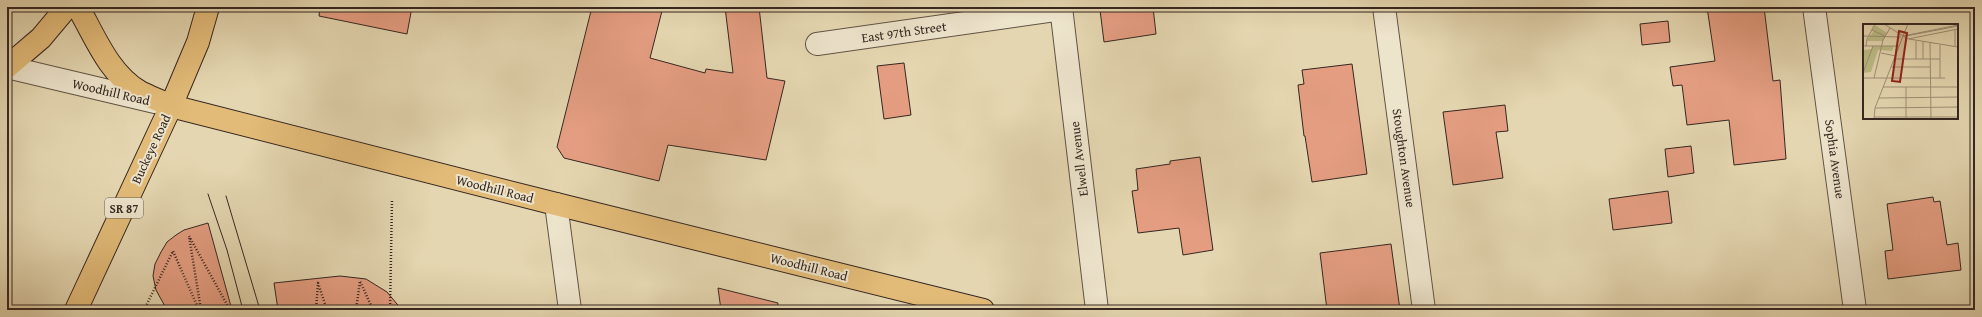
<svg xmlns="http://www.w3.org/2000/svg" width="1982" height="317" font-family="'Gentium Book Plus',serif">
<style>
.building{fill:#e49d81;stroke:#352720}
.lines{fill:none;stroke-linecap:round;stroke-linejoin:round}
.minor-casing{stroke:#615344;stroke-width:24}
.major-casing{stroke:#352720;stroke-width:24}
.path{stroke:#352720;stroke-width:2.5;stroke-dasharray:1 2;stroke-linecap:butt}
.minor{stroke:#ede4cc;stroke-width:22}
.major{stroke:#e2bb78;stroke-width:22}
.tram{stroke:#352720;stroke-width:1}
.labels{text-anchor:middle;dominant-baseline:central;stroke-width:4;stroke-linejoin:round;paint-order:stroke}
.shield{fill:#ede4cc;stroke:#6c6054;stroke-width:1}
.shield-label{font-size:12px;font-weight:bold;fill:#352720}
.street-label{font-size:13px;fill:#352720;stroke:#ede4cc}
.inset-road{fill:none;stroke:#9e9076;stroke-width:1}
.view{fill:#8f2418;fill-opacity:0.15;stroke:#8f2418;stroke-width:2}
.inset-edge{fill:none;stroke:#352720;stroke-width:2}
</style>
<rect width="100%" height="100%" fill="#e4d6b0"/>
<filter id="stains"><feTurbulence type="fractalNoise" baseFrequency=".005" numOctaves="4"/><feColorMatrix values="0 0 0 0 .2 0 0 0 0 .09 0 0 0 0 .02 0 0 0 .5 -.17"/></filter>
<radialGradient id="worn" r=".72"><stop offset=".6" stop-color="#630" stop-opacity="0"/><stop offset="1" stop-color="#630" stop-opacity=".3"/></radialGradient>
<g class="building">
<path d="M320,7H412L407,34L319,16Z"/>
<path d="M592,7H663L650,58L705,73L706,69L733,73L725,7H759L767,78L785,81L766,160L668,145L659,181L564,158L557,147Z"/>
<path d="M1126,7H1153L1156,34L1104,42L1100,10Z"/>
<path d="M1707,7H1764L1773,81L1780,80L1786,159L1734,165L1729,120L1687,125L1682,85L1673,86L1670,67L1715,61Z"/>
<path d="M1668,21L1670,42L1642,45L1640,24Z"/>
<path d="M904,63L911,115L884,119L877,66Z"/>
<path d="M1352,64L1367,174L1312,182L1305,136H1304L1298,85L1304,84L1302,70Z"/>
<path d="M1505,105L1508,131L1496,132L1503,178L1453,185L1443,112Z"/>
<path d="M1691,146L1694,173L1668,177L1665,149Z"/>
<path d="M1200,157L1213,250L1183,255L1179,228L1138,233L1132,191L1138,190L1136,169L1170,164V161Z"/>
<path d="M1668,191L1672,223L1613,230L1609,199Z"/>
<path d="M1933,197L1934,202L1940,201L1947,245L1958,243L1961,270L1888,279L1885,251L1893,250L1887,204Z"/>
<path d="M208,223L232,310H167L156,290L153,276L155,264L161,252L167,242L176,235L184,230Z"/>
<path d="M1391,244L1400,310H1327L1320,253Z"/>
<path d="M340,276L366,279L387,292L402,310H278L274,283Z"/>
<path d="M718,288L778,303L777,310H721Z"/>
</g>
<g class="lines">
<g class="minor-casing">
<g id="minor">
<path d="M1061,7L1097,310"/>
<path d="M1384,7L1424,310"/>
<path d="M1814,7L1855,310"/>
<path d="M817,44L1062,9"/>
<path d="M7,67L155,102"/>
<path d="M556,204L570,310"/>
</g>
</g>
<g class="major-casing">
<g id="major">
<path d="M78,7C95,37 109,74 140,92C150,97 161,101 171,106L556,204L983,310"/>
<path d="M7,67L41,38L67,7"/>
<path d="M76,310L171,106L198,42L208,7"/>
</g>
</g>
<g class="path">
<path d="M144,310L173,251L199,310"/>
<path d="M201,310L189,236L230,310"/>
<path d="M316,310L318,283L327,310"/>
<path d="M356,310L360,281L373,310"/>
<path d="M390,310L392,200"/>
</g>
<use href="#minor" class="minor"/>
<use href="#major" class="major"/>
<g class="tram">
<path d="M208,194L227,250L243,310"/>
<path d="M226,196L260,310"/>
</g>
</g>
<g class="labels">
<rect class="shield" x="105" y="198" width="38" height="20" rx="3"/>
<g class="shield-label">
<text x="124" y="208">SR 87</text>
</g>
<g class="street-label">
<text transform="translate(904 32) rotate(-8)">East 97th Street</text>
<text transform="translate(111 92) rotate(13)">Woodhill Road</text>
<text transform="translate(151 149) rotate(-65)">Buckeye Road</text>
<text transform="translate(1404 158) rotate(82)">Stoughton Avenue</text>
<text transform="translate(1079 159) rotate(-97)">Elwell Avenue</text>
<text transform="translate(1835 159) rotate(82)">Sophia Avenue</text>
<text transform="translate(495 189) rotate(14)">Woodhill Road</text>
<text transform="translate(809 267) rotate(14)">Woodhill Road</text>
</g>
</g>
<g transform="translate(1863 24)">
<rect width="95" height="95" fill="#e4d6b0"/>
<path d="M12,1L24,9L20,17H3L11,7L9,6ZM10,22H31L29,27L15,26L8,48L0,49V26L9,25Z" fill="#bcbc86"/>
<path class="inset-road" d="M21,0L45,15L95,5M9,6L22,12M0,12L38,13M40,12L45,0M40,12L95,1M43,12L95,2M46,15L95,23M53,17V35M60,18V35M67,19L68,95M0,22H36M3,22L4,15L12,0M92,22V5M18,29L33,32M31,35H77M28,43H67M0,49L10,22M0,54H24M11,54L20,16L27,4M24,54H82M77,54V21M20,63H95M43,63V95M16,74L95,73M12,84L95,83M11,93H95M11,95L12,84L40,12"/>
<path class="view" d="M36,7L44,9L37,58L29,57Z"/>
<rect width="95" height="95" class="inset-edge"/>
</g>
<rect width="1982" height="317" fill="none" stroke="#e4d6b0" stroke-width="24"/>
<rect x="8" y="8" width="1966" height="301" fill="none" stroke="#352720" stroke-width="2"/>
<rect x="12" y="12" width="1958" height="293" fill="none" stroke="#352720"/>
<rect width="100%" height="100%" filter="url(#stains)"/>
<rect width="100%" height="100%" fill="url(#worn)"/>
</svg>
